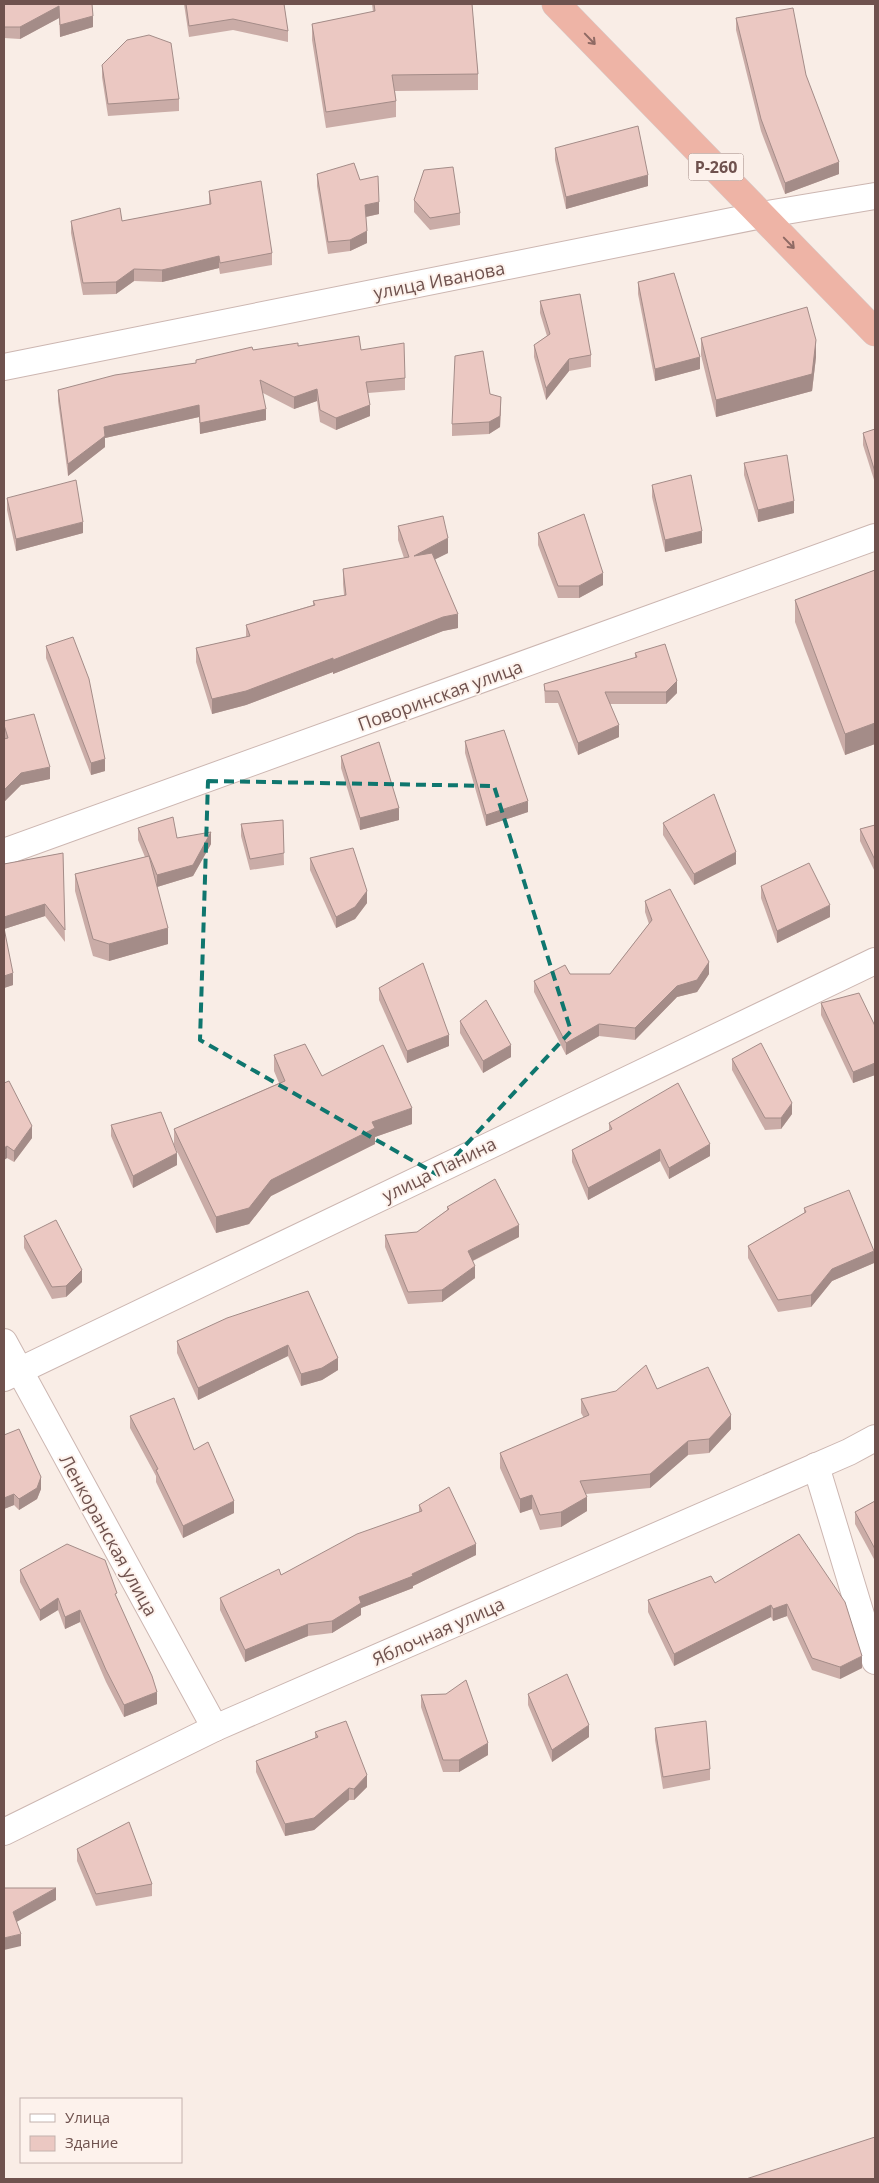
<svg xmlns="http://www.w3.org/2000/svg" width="879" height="2183" font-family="'Open Sans',sans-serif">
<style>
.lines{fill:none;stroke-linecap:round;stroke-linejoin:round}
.minor-casing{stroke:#ccb6b1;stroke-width:28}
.trunk-casing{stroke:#d4cbca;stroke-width:29}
.minor{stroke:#fff;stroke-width:26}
.trunk{stroke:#eeb4a6;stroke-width:28}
.wall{fill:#caaca7}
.shaded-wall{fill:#a48c88}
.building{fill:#ebc8c2;stroke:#a48c88}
.oneway{stroke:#8f6a64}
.marked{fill:none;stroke:#0f766e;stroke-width:4;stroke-dasharray:10 6;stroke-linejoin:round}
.labels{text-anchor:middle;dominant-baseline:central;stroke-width:4;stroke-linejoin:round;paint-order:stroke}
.shield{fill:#fdf2ec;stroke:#9a827d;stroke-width:1}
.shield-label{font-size:16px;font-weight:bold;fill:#6f524e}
.street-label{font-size:18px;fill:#6f524e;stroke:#fdf2ec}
</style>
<rect width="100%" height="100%" fill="#f9ede6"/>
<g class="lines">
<g class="minor-casing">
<g id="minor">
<path d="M4,367L762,215L875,196"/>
<path d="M4,852L875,537"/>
<path d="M4,1342L215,1728"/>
<path d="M4,1378L875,961"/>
<path d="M816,1466L875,1661"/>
<path d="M4,1832L215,1728L849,1452L875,1438"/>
</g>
</g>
<g class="trunk-casing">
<path id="trunk" d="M556,4L875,332"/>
</g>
<use href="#minor" class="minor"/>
<use href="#trunk" class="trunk"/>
</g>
<g class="wall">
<path d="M4,4H92L93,27L60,37L59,18L20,39L4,38Z"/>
<path d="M184,4H284L288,31V42L233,30L189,37Z"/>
<path d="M372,4H472L478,74V90L395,91L396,101V117L326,128L312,40V24L373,12Z"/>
<path d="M736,18L806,75L839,174L785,194L761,131L736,30Z"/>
<path d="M102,65L179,99V111L108,116L102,77Z"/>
<path d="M555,148L648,186L566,209L555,160Z"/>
<path d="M317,174L360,180L379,214L366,217L367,243L350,251L328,254L317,186Z"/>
<path d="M209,191L272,253V265L220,274L219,268L162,282L134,281L116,294L83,295L71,233V221H122L209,205Z"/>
<path d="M414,200L460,213V225L430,230L414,212Z"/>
<path d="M638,282L700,369L655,381L638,294Z"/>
<path d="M540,301L591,355V367L569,371L546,400L534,357V345L547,336L540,313Z"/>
<path d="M701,338L816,357L812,391L716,417L701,355Z"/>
<path d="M298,346L361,350L405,378V390L368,393L370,416L336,430L320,422L317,401L294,409L263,393L266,420L200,434L199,417L105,438V447L68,476L58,401V390L196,363L253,350Z"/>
<path d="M490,394L501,409L500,427L489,434L452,436V424Z"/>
<path d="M875,429V483L863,445V433Z"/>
<path d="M744,463L794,513L758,522L744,475Z"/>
<path d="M652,485L702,543L665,552L652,497Z"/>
<path d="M7,498L83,533L16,551L7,510Z"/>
<path d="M398,526L448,553L435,559L458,628L443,631L333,674V672L246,705L212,714L196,662V648L246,637V625L313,605V601L344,595L343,584V569L404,558L398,540Z"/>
<path d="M538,533L603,585L579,598H558L538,545Z"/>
<path d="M875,570V744L845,755L795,622V600Z"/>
<path d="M46,646L105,771L91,775L46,658Z"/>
<path d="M635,653L677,693L666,704H610L619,737L578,755L558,703H545L544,684L635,658Z"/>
<path d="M4,721L50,779L21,785L4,802Z"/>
<path d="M465,741L528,812L486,826L465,753Z"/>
<path d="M341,756L399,820L360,830L341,768Z"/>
<path d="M283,820L284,865L250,870L241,836V824Z"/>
<path d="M663,823L736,864L694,885L663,835Z"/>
<path d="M875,825V872L860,841V829Z"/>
<path d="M138,828L177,838L211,844L193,876L157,887L168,944L109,961L93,956L75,891V874L145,857L138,840Z"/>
<path d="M63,853L65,942L45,916L4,929L13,985L4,988V864Z"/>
<path d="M310,858L367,903L355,919L336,928L310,870Z"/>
<path d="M761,886L830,917L777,943L761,898Z"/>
<path d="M645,901L709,974L697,992L677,997L635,1040L599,1036L566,1055L534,992V981L570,974H610L649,924L645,912Z"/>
<path d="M379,988L449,1046L407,1063L379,1000Z"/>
<path d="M821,1003L875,1026V1075L853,1083L821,1015Z"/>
<path d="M460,1021L511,1057L483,1073L460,1033Z"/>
<path d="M274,1055L322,1076L412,1124L375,1137V1144L271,1196L249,1224L216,1233L174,1145V1129L279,1083L274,1071Z"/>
<path d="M732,1059L792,1114L781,1129L765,1130L732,1070Z"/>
<path d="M4,1083L32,1138L14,1162L7,1158L4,1160Z"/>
<path d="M609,1123L710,1156L669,1179L660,1161L588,1200L572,1162V1150L609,1130Z"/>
<path d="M111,1125L177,1165L133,1188L111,1136Z"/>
<path d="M447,1207L519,1237L473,1261L475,1278L442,1302L408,1304L385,1247V1235L417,1232L447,1210Z"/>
<path d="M804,1208L874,1263L832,1281L811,1307L778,1312L748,1258V1246L804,1213Z"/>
<path d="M24,1236L82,1282L66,1297L52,1299L24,1248Z"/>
<path d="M308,1291L338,1370L322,1380L301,1386L288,1356L198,1400L177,1353V1341Z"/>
<path d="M657,1389L731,1429L709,1453L688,1455L650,1488L586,1494L587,1511L561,1527L540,1530L532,1509L520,1513L500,1468V1453L584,1418L581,1413V1399Z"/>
<path d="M130,1416L194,1450L234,1513L183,1538L156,1482V1476L130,1428Z"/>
<path d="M4,1435L41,1489L37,1499L19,1510L14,1505L4,1509Z"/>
<path d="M875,1501V1561L855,1524V1512Z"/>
<path d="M419,1505L476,1555L413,1586V1588L361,1608V1615L332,1633L308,1636L245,1662L220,1610V1598L281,1575L419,1512Z"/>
<path d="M799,1534L862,1668L840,1679L812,1670L787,1616L773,1621L771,1617L674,1666L648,1612V1600L715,1583Z"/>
<path d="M20,1570L117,1598L157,1704L124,1717L106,1682L80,1622L65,1629L58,1610L40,1621L20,1582Z"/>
<path d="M446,1694L488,1755L459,1772H443L421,1707V1695Z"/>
<path d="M528,1694L589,1737L552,1762L528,1705Z"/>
<path d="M655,1728L710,1769V1780L663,1789L655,1740Z"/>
<path d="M315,1732L367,1787L354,1800H349L314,1830L285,1836L256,1772V1761L315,1738Z"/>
<path d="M77,1849L152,1884V1896L96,1906L77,1861Z"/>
</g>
<g class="shaded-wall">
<path d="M59,6V18L20,39V27Z"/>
<path d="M93,16V27L60,37V25Z"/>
<path d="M839,162V174L785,194V183Z"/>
<path d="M648,175V186L566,209V197Z"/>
<path d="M379,202V214L365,217V205Z"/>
<path d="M367,231V243L350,251V240Z"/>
<path d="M219,256V268L162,282V270Z"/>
<path d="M134,269V281L116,294V282Z"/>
<path d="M816,340V357L812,391L716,417V400Z"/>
<path d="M700,357V369L655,381V369Z"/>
<path d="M569,359V371L546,400V388Z"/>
<path d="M317,389V401L294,409V397Z"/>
<path d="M501,397L500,427L489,434V422Z"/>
<path d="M199,405V417L105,438V447L68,476V464L104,427Z"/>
<path d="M370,405V416L336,430V418Z"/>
<path d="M266,409V420L200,434V423Z"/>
<path d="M794,501V513L758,522V510Z"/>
<path d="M83,522V533L16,551V539Z"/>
<path d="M702,531V543L665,552V540Z"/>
<path d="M448,538V553L414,570V556Z"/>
<path d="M603,573V585L579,598V586Z"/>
<path d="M458,614V628L443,631L333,674V660L443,617Z"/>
<path d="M333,658V672L246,705L212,714V699Z"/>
<path d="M677,681V693L666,704V692Z"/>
<path d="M875,723V744L845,755V734Z"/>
<path d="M619,725V737L578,755V743Z"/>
<path d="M105,759V771L91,775V763Z"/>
<path d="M50,767V779L21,785L4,802V790L21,773Z"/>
<path d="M528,801V812L486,826V815Z"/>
<path d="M399,808V820L360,830V818Z"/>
<path d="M211,832V844L193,876L157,887V875Z"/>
<path d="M736,852V864L694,885V874Z"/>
<path d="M367,891V903L355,919L336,928V917Z"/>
<path d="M45,904V916L4,929V917Z"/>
<path d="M830,905V917L777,943V931Z"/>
<path d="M168,928V944L109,961V944Z"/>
<path d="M709,962V974L697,992L677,997L635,1040V1028L677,986Z"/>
<path d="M13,973V985L4,988V976Z"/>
<path d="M599,1024V1036L566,1055V1043Z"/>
<path d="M449,1035V1046L407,1063V1051Z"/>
<path d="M511,1045V1057L483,1073V1061Z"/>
<path d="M875,1063V1075L853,1083V1072Z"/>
<path d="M792,1103V1114L781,1129V1118Z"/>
<path d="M412,1108V1124L375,1137V1144L271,1196L249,1224L216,1233V1217L271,1180L372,1122Z"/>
<path d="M32,1126V1138L14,1162V1151Z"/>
<path d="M710,1144V1156L669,1179V1168Z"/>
<path d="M7,1146V1158L4,1160V1148Z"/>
<path d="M660,1149V1161L588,1200V1188Z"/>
<path d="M177,1153V1165L133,1188V1176Z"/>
<path d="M519,1225V1237L468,1263V1251Z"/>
<path d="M874,1251V1263L832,1281L811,1307V1295L832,1269Z"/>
<path d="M475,1266V1278L442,1302V1290Z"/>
<path d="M82,1270V1282L66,1297V1286Z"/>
<path d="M288,1345V1356L198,1400V1388Z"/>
<path d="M338,1358V1370L322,1380L301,1386V1374Z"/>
<path d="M731,1415V1429L709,1453V1439Z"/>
<path d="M688,1441V1455L650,1488V1474Z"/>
<path d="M41,1477V1489L37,1499L19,1510V1499Z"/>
<path d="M14,1494V1505L4,1509V1498Z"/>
<path d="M532,1495V1509L520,1513V1499Z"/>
<path d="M587,1497V1511L561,1527V1512Z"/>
<path d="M234,1501V1513L183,1538V1526Z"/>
<path d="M476,1544V1555L413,1586V1588L361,1608V1615L332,1633V1621L359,1597L412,1574Z"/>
<path d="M58,1598V1610L40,1621V1610Z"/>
<path d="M787,1604V1616L773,1621V1609Z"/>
<path d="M771,1605V1617L674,1666V1654Z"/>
<path d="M80,1610V1622L65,1629V1617Z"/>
<path d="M308,1624V1636L245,1662V1650Z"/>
<path d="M862,1656V1668L840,1679V1667Z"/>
<path d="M157,1692V1704L124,1717V1705Z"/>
<path d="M589,1725V1737L552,1762V1750Z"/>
<path d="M488,1743V1755L459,1772V1760Z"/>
<path d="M367,1775V1787L354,1800V1789Z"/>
<path d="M349,1788V1800L314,1830L285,1836V1824Z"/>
<path d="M56,1888V1900L13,1924V1912Z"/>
<path d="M21,1934V1946L4,1950V1938Z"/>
</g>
<g class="building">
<path d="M4,4H92L93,16L60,25L59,6L20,27H4Z"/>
<path d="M186,4H284L288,31L233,19L189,26Z"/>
<path d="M374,4H472L478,74L392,75L396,101L326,112L312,24L375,11Z"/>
<path d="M793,8L806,75L839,162L785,183L761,119L736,18Z"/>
<path d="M149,35L171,43L179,99L108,104L102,65L127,40Z"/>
<path d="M638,126L648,175L566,197L555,148Z"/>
<path d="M354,163L360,180L378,176L379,202L365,205L367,231L350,240L328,242L317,174Z"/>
<path d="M453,167L460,213L430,218L414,200L424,170Z"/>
<path d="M261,181L272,253L220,263L219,256L162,270L134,269L116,282L83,283L71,221L120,208L122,221L211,204L209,191Z"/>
<path d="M674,273L700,357L655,369L638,282Z"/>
<path d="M580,294L591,355L569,359L546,388L534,345L550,334L540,301Z"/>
<path d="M807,307L816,340L812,374L716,400L701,338Z"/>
<path d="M359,336L361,350L404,343L405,378L366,382L370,405L336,418L320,410L317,389L294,397L260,380L266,409L200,423L199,405L104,427L105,436L68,464L58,390L115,375L196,363V360L252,347L253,350L298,343V346Z"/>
<path d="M483,351L490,394L501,397L500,416L489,422L452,424L455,356Z"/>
<path d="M875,429V472L863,433Z"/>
<path d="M787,455L794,501L758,510L744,463Z"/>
<path d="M691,475L702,531L665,540L652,485Z"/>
<path d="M76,480L83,522L16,539L7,498Z"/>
<path d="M584,514L603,573L579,586H558L538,533Z"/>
<path d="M443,516L448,538L414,556L432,553L458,614L443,617L333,660V658L246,691L212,699L196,648L250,636L246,625L315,605L313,601L346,595L343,569L409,557L398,526Z"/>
<path d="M875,570V723L845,734L795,600Z"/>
<path d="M73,637L89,679L105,759L91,763L46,646Z"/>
<path d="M665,644L677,681L666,692H605L619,725L578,743L558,691H545L544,684L637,657L635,653Z"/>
<path d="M34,714L50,767L21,773L4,790V739L8,738L4,725V721Z"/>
<path d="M504,730L528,801L486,815L465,741Z"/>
<path d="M379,742L399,808L360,818L341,756Z"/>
<path d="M714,794L736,852L694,874L663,823Z"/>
<path d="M173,817L177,838L211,832L193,865L157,875L138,828Z"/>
<path d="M283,820L284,853L250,859L241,824Z"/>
<path d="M875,825V860L860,829Z"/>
<path d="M353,848L367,891L355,907L336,917L310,858Z"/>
<path d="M63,853L65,930L45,904L4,917V864Z"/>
<path d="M149,856L168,928L109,944L93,939L75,874Z"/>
<path d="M809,863L830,905L777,931L761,886Z"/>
<path d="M670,889L709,962L697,980L677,986L635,1028L599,1024L566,1043L534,981L565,965L570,974H610L652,920L645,901Z"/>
<path d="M4,928L13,973L4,976Z"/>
<path d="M423,963L449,1035L407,1051L379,988Z"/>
<path d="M859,993L875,1026V1063L853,1072L821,1003Z"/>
<path d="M486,1000L511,1045L483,1061L460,1021Z"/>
<path d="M761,1043L792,1103L781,1118H765L732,1059Z"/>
<path d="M305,1044L322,1076L383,1045L412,1108L372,1122L375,1128L271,1180L249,1208L216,1217L174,1129L285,1081L274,1055Z"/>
<path d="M9,1081L32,1126L14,1151L7,1146L4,1148V1083Z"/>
<path d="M678,1083L710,1144L669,1168L660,1149L588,1188L572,1150L612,1129L609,1123Z"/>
<path d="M161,1112L177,1153L133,1176L111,1125Z"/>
<path d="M495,1179L519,1225L468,1251L475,1266L442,1290L408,1292L385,1235L417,1232L449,1209L447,1207Z"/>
<path d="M849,1190L874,1251L832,1269L811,1295L778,1300L748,1246L806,1212L804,1208Z"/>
<path d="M56,1220L82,1270L66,1286L52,1287L24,1236Z"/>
<path d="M308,1291L338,1358L322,1368L301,1374L288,1345L198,1388L177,1341L227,1318Z"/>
<path d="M646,1365L657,1389L708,1367L731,1415L709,1439L688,1441L650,1474L580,1481L587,1497L561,1512L540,1515L532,1495L520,1499L500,1453L589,1415L581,1399L616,1391Z"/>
<path d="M174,1398L194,1450L208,1442L234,1501L183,1526L156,1470L158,1469L130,1416Z"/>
<path d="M19,1429L41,1477L37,1488L19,1499L14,1494L4,1498V1435Z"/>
<path d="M449,1487L476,1544L412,1574L413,1576L359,1597L361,1603L332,1621L308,1624L245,1650L220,1598L279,1569L281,1575L357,1534L422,1511L419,1505Z"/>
<path d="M875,1501V1549L855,1512Z"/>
<path d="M799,1534L845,1602L862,1656L840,1667L812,1658L787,1604L773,1609L771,1605L674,1654L648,1600L711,1576L715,1583Z"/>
<path d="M67,1544L105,1560L117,1593L115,1594L152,1676L157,1692L124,1705L106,1670L80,1610L65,1617L58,1598L40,1610L20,1570Z"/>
<path d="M567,1674L589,1725L552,1750L528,1694Z"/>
<path d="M466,1680L488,1743L459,1760H443L421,1695L446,1694Z"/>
<path d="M346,1721L367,1775L354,1789L349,1788L314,1818L285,1824L256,1761L318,1737L315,1732Z"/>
<path d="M706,1721L710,1769L663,1777L655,1728Z"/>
<path d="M129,1822L152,1884L96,1894L77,1849Z"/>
<path d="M4,1888H56L13,1912L21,1934L4,1938Z"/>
<path d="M875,2137V2179H746Z"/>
</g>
<defs><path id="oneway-shaft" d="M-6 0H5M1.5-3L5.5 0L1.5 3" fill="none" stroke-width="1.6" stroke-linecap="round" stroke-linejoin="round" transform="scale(1.25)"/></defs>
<g class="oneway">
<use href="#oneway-shaft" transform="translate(590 39) rotate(46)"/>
<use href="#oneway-shaft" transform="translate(789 243) rotate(46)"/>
</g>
<path class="marked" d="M208,781L494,786L571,1031L438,1175L200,1040Z"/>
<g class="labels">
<rect class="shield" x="688.5" y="153.5" width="55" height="27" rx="4"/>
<g class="shield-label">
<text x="716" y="167">Р-260</text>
</g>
<g class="street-label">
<text transform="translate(439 280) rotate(-11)">улица Иванова</text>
<text transform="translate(440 695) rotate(-20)">Поворинская улица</text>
<text transform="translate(439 1169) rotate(-26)">улица Панина</text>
<text transform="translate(109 1535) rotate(61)">Ленкоранская улица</text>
<text transform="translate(438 1631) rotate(-24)">Яблочная улица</text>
</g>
</g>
<rect width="879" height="2183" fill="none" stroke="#6f524e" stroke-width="10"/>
<rect x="20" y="2098" width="162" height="65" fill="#fdf2ec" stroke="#c4b2ad"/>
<rect x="30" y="2114" width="25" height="8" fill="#ffffff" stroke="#c4b2ad"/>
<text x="65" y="2123" font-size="15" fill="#6f524e">Улица</text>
<rect x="30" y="2136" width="25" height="15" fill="#ebc8c2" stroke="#c4b2ad"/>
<text x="65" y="2148" font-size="15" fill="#6f524e">Здание</text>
</svg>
